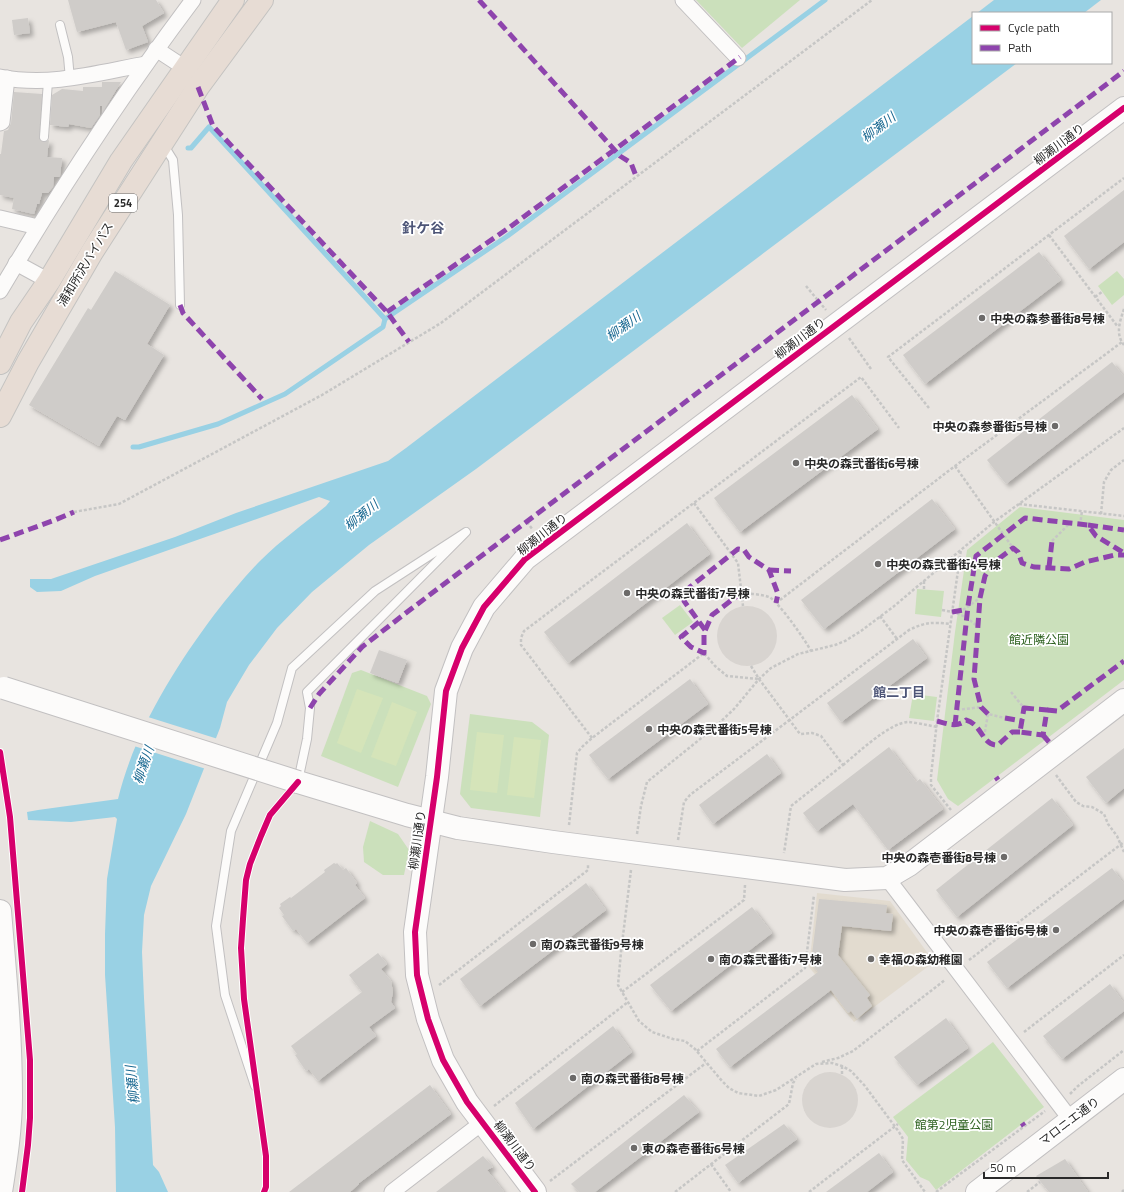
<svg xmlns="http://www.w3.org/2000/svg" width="1124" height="1192" font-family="'Titillium Web','Noto Sans JP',sans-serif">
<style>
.education{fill:#e2dbcf}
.green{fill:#cbe0bb}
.pitch{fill:#d5e4b9}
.plaza{fill:#d8d4d0}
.water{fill:#99d1e4}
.pier{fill:#e8e4e0}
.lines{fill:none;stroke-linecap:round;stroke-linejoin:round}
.stream{stroke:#99d1e4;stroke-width:5}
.building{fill:#cfccc9;filter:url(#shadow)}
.lane-casing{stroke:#c2c0c1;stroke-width:10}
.street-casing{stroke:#c2c0c1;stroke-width:17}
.secondary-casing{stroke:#c2c0c1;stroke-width:24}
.highway-casing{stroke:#c4c3c1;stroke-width:24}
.path{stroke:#c6c6c5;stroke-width:2.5;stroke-dasharray:3 2;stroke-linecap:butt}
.lane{stroke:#fcfbfa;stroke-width:8}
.street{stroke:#fcfbfa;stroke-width:15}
.secondary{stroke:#fcfbfa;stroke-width:22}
.highway{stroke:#e7dcd4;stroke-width:22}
.secondary-bridge-casing{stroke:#c2c0c1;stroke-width:24;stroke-linecap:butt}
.secondary-bridge{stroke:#fcfbfa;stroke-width:22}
.quiet{stroke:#8e44ad;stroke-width:5;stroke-dasharray:10 5;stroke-linecap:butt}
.cycleway-casing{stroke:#fff;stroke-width:8}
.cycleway{stroke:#d6006c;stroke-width:6}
.poi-dot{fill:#6c6a69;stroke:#fff;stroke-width:1.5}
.labels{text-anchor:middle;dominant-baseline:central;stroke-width:3.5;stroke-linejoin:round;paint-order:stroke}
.shield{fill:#fff;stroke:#696969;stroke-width:1}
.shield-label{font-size:11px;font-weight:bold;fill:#292929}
.street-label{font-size:12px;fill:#292929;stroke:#fff}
.poi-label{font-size:12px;font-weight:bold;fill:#292929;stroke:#fff;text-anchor:start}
.park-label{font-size:12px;fill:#2d611f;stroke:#fff}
.water-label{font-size:13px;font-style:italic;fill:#176790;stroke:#fff}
.neighbourhood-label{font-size:13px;font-weight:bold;fill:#4d5577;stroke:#fff}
.quarter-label{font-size:14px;font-weight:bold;fill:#4d5577;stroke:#fff}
</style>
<defs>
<filter id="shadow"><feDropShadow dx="3.5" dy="3.5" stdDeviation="2" flood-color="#0004"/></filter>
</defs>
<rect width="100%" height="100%" fill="#e8e4e0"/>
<path class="education" d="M817,893L890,901L934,962L854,1022L809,967Z"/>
<g class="green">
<path d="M696,0H800L742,48Z"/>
<path d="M1117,271L1124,279V295L1112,305L1098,286Z"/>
<path d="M1020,507L1124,520V680L958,806L948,799L937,780L955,632L967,550Z"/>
<path d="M917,589L944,591L941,617L915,614Z"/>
<path d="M680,605L693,622L675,635L662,618Z"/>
<path d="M361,670L427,696L431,704L398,787L321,756L352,673Z"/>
<path d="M913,694L937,697L934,721L909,718Z"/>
<path d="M470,714L532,722L549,735L540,817L471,808L460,794Z"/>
<path d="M370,821L398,834L409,850L404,875H383L364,862L363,847Z"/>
<path d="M993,1042L1044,1107L936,1190L929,1181L920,1177L906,1160L908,1137L893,1117Z"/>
</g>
<g class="pitch">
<path d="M357,689L383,698L361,753L337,743Z"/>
<path d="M392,702L417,712L396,766L371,757Z"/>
<path d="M477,732L504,735L497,793L470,790Z"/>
<path d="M514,737L541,740L534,798L507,795Z"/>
</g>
<g class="plaza">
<circle cx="747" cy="636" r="30"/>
<circle cx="830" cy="1100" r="28"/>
</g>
<g class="water">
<path d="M994,0H1101L1084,13H977Z"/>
<path d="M973,16V63H1017L476,469L369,545L312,592L277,628L249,665L227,702L220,728L186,814L151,886L144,915L142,952L144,998L153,1165L159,1172L168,1192H116L115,1127L105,975V934L107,879L117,819L115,817L71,822L28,820L27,812L38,810L118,799C134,733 173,670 214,615C229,596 244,577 261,560C281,540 305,523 326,506L330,501L319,497L95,576L61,591L37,592L30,587V579H51L175,537L236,513L388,461L406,448Z"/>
</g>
<path class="pier" d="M148,717L218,739L206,769L134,746Z"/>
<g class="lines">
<g class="stream">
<path d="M188,148H191L209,127L385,319L506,237L825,0"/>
<path d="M133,447H139L218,424L285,394L383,327L385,319"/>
</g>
</g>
<g class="building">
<path d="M68,0H156L164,13L142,26L148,42L126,50L116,22L77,32Z"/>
<path d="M28,18L30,33L14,35L12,20Z"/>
<path d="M102,82H121L102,113V106H100V115L91,128L69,124L68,127L50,125L52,95L62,89L83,91V87H102Z"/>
<path d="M14,92L42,94L39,139L43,142L49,140L47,157L62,158L60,176L59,177H54L53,187L48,193H42L39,204H37L34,214L12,209L14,198L0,195V154H1L4,131L8,130L11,123Z"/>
<path d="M1124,190V242L1089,269L1064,236Z"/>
<path d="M1039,252L1061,280L925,384L903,355Z"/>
<path d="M115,271L170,305L147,344L164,355L125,420L117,416L99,446L29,405L88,308L91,310Z"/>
<path d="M1112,362L1124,377V392L1006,484L987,460Z"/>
<path d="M852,395L878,429L740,532L714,498Z"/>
<path d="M932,499L955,529L824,629L801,600Z"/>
<path d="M687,523L710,554L568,663L544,632Z"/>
<path d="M913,639L927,658L841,722L827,703Z"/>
<path d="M379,650L407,660L398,683L370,673Z"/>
<path d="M690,679L708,704L608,779L589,755Z"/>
<path d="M889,747L916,782L920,779L943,809L888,850L853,804L817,831L803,813Z"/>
<path d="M1124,748V788L1106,803L1086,777Z"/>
<path d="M767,754L781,773L713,824L699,805Z"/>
<path d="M1052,798L1073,825L957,917L936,890Z"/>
<path d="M334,863L336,864L337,863L343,870L346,868L357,883L355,885L365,898L307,943L296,929L293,931L282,916L284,915L279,908L281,906L280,904L290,897L291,898L325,872L324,870Z"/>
<path d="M1112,868L1124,884V899L1007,988L987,962Z"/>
<path d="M586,883L606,910L480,1006L460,979Z"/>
<path d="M819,899L887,905L886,913L893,914L891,931L842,926L838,955L870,995L867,998L872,1006L857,1019L851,1011L848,1013L831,990L730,1067L716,1049L818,972L811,962Z"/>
<path d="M752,907L772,933L671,1011L650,985Z"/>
<path d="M378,953L387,964L381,969L391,981L393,992L391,1002L395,1008L369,1027L376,1036L318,1081L309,1069L306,1071L295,1055L297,1054L291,1046L362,992L349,975Z"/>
<path d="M1110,984L1124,1003V1011L1062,1059L1043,1036Z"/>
<path d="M946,1018L968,1048L917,1085L894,1057Z"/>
<path d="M613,1026L632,1052L533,1129L515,1103Z"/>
<path d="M430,1085L451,1114L359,1183V1184L350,1192H289Z"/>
<path d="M684,1095L699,1112L595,1192H579L571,1184Z"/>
<path d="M784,1124L797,1139L738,1183L725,1165Z"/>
<path d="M879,1153L893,1172L867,1192H826Z"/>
<path d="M483,1156L493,1167L487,1170L504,1192H436Z"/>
<path d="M1065,1159L1088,1192H1049L1036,1176Z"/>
</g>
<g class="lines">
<g class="lane-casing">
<g id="lane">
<path d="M60,25L68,57L70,79"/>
<path d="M44,137L48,81"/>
<path d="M163,144L173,160L178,215L180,305"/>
<path d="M255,1086L225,995L216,926L231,831L277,723L292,668L375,591L466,532L307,692L310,708L307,739L298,781"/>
</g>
</g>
<g class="street-casing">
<g id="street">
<path d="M683,0L738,58"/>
<path d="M156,49L185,68L191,76"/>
<path d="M0,77C50,87 97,73 146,64"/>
<path d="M0,123L2,122L7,78"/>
<path d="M0,218L38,227"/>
<path d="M16,263L49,281"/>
<path d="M0,291C59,191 123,93 193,0"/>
<path d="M887,878L1071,1120"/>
<path d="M392,1192L483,1122"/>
</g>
</g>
<g class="secondary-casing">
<g id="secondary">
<path d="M298,782L407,815L458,828L553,842L845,880L887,878L909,865L1124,700"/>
<path d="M0,911C5,972 11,1034 11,1096C11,1128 6,1160 1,1192"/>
<path d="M535,1192L467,1102L443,1060L428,1019L417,975L415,932L437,777L446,691L462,648L484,607L525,559L1124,108"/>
<path d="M977,1192L1124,1079"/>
</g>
</g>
<g class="highway-casing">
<g id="highway">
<path d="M0,363L21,322L49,281L121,161L233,0"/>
<path d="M0,416L28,362L92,252L198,87L262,0"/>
</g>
</g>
<g class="path">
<path d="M1049,235L1118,327"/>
<path d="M806,286L826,310"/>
<path d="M1095,297L1102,292"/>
<path d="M1124,309C1120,321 1115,334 1124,345"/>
<path d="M849,338L871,369"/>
<path d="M929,408L888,357L1124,178"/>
<path d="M955,466L1013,548"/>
<path d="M694,503L738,563L743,606"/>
<path d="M1019,504L1124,516"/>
<path d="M74,512L119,504L322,395L441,323L872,0"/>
<path d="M1101,514L1104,482L1111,470L1124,460"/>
<path d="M527,522L533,530"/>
<path d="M1080,525L1082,511"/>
<path d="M1052,541L1070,523"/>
<path d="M924,589V580"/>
<path d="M741,593C750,594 761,594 769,597C778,601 806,641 811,651"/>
<path d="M776,603L955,466L1122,342"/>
<path d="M942,610C959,613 965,615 978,627"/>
<path d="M963,610L980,598"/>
<path d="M880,616L897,639"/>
<path d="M751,666L759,679L800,734L812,733L821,736L843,765L791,806L784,853"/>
<path d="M1011,692L1024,708"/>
<path d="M957,710L981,707"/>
<path d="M984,737L988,714L1005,718"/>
<path d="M592,738L521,645V638L524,631L861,377L899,428"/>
<path d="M843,765C858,753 890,722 909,722C918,723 927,725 937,727"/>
<path d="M1056,775L1076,802L1083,806L1092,807L1104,814L1108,824L1117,836L1124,852"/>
<path d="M951,810L931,785V776L937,721L961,549"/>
<path d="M569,825L577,753L583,746L592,738L704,653L715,666L727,676L759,679"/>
<path d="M637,834L641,806L647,782L715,727L734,709L759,679L771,668L798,654L835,645L845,641L861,631L893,607L994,522L1124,428"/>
<path d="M678,840L684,802L690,795L909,630C926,622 931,622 951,624"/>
<path d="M631,870L621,952L618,985L639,1021L652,1032L673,1039L685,1041L695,1049L722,1081L729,1088L738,1093L759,1096L776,1090L816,1064L832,1063L842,1066L851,1071L865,1086L899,1132L903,1139L902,1160L925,1192"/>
<path d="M969,960L1124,842"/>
<path d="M439,985L588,870V865"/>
<path d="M622,992L744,900L745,885"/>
<path d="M1024,1032L1124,955"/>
<path d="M697,1051L805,968L814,895"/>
<path d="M822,1062L838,1058L853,1051L945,980"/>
<path d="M842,1074V1066"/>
<path d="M1070,1094L1078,1086L1124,1050"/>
<path d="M494,1106L628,1002"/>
<path d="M711,1164L731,1192"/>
<path d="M550,1181L706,1063"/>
<path d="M675,1192L789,1104L793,1083L796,1079"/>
<path d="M809,1192L898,1124"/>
<path d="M936,1192L1045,1111"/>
<path d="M1027,1192L1040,1182"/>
<path d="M1122,1192L1124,1190"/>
</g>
<use href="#lane" class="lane"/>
<use href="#street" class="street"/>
<use href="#secondary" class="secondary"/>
<use href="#highway" class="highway"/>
<g class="secondary-bridge-casing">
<path id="secondary-bridge" d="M4,688L298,782"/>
</g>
<use href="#secondary-bridge" class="secondary-bridge"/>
<g class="quiet">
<path d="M479,0L620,156L631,163L636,176"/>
<path d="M198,87L213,126L387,312L409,342"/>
<path d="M180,305L183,313L262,399"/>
<path d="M387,312L510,227L740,57"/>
<path d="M1088,525L1124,530"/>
<path d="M0,540L55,520L74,512"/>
<path d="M1049,567L1052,541"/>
<path d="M769,570L791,571"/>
<path d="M952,612L963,610"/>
<path d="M699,622L681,637L691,647L704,653V633L712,615L741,593"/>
<path d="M705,630L684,601V594L690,587L738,549L744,550L749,557L769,570L778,594L776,603"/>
<path d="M310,708L319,694L362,647L411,609L1124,71"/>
<path d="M1024,708L1047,710L1043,735L1020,732Z"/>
<path d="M1047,710L1057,711L1124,661"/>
<path d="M988,714L981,707L974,679L980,598L985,576L992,564L1013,548L1018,552L1022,563L1034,567L1069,569L1085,562L1115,555H1124"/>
<path d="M1005,718L1022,721"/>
<path d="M937,721C948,724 957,728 966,720C982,724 982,746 998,745L1012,732H1020"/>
<path d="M955,725L968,606L976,556L1025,518L1088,525L1096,536L1124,553"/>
<path d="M1043,735L1049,742"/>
<path d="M996,777L998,780"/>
<path d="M1022,1123L1024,1126"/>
</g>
<g class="cycleway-casing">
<g id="cycleway">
<path d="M0,752L10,817L30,1060V1118L28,1145L22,1192"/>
<path d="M264,1192L266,1187V1156L244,999L241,948L243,919L246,880L250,864L261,836L270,815L298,782"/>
<path d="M535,1192L467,1102L443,1060L428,1019L417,975L415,932L437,777L446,691L462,648L484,607L525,559L1124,108"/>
</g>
</g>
<use href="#cycleway" class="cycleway"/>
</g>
<g class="poi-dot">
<circle cx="982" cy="318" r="4"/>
<circle cx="1055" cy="426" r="4"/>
<circle cx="796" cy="463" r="4"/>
<circle cx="878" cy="564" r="4"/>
<circle cx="627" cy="593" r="4"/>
<circle cx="649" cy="729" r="4"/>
<circle cx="1004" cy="857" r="4"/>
<circle cx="1056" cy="930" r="4"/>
<circle cx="533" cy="944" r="4"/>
<circle cx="711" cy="959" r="4"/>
<circle cx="871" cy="959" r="4"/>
<circle cx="573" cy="1078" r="4"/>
<circle cx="634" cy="1148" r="4"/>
</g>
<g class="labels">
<rect class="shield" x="109" y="194" width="28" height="18" rx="3"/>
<g class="shield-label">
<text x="123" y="203">254</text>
</g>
<g class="street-label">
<text transform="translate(1059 144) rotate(-37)">柳瀬川通り</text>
<text transform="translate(85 264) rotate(-59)">浦和所沢バイパス</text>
<text transform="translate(800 338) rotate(-37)">柳瀬川通り</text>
<text transform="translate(542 534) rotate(-38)">柳瀬川通り</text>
<text transform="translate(417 840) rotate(-82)">柳瀬川通り</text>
<text transform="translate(1069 1121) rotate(-37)">マロニエ通り</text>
<text transform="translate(515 1146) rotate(53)">柳瀬川通り</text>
</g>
<g class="poi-label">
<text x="990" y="318">中央の森参番街8号棟</text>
<text x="1047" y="426" text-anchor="end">中央の森参番街5号棟</text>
<text x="804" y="463">中央の森弐番街6号棟</text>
<text x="886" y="564">中央の森弐番街4号棟</text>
<text x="635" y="593">中央の森弐番街7号棟</text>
<text x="657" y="729">中央の森弐番街5号棟</text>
<text x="996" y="857" text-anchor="end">中央の森壱番街8号棟</text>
<text x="1048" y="930" text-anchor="end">中央の森壱番街6号棟</text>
<text x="541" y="944">南の森弐番街9号棟</text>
<text x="719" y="959">南の森弐番街7号棟</text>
<text x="879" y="959">幸福の森幼稚園</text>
<text x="581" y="1078">南の森弐番街8号棟</text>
<text x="642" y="1148">東の森壱番街6号棟</text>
</g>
<g class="park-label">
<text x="1039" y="639">館近隣公園</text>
<text x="954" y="1124">館第2児童公園</text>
</g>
<g class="water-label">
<text transform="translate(878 127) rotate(-38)">柳瀬川</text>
<text transform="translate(623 326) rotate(-36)">柳瀬川</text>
<text transform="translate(361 515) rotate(-39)">柳瀬川</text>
<text transform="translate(143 765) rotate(-71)">柳瀬川</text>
<text transform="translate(132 1085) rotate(-96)">柳瀬川</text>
</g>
<g class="neighbourhood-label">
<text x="899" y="692">館二丁目</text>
</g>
<g class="quarter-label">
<text x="423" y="227">針ケ谷</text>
</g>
</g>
<rect x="972" y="12" width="140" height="52" fill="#ffffff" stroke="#a9a9a9"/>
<rect x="980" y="25" width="20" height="6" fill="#d6006c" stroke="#a9a9a9"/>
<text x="1008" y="32" font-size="12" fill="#292929">Cycle path</text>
<rect x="980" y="45" width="20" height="6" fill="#8e44ad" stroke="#a9a9a9"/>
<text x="1008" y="52" font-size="12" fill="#292929">Path</text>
<path d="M984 1172v6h124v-6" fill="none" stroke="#292929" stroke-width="2"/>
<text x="990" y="1172" font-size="12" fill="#292929" stroke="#ffffff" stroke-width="3" paint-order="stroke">50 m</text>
</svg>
